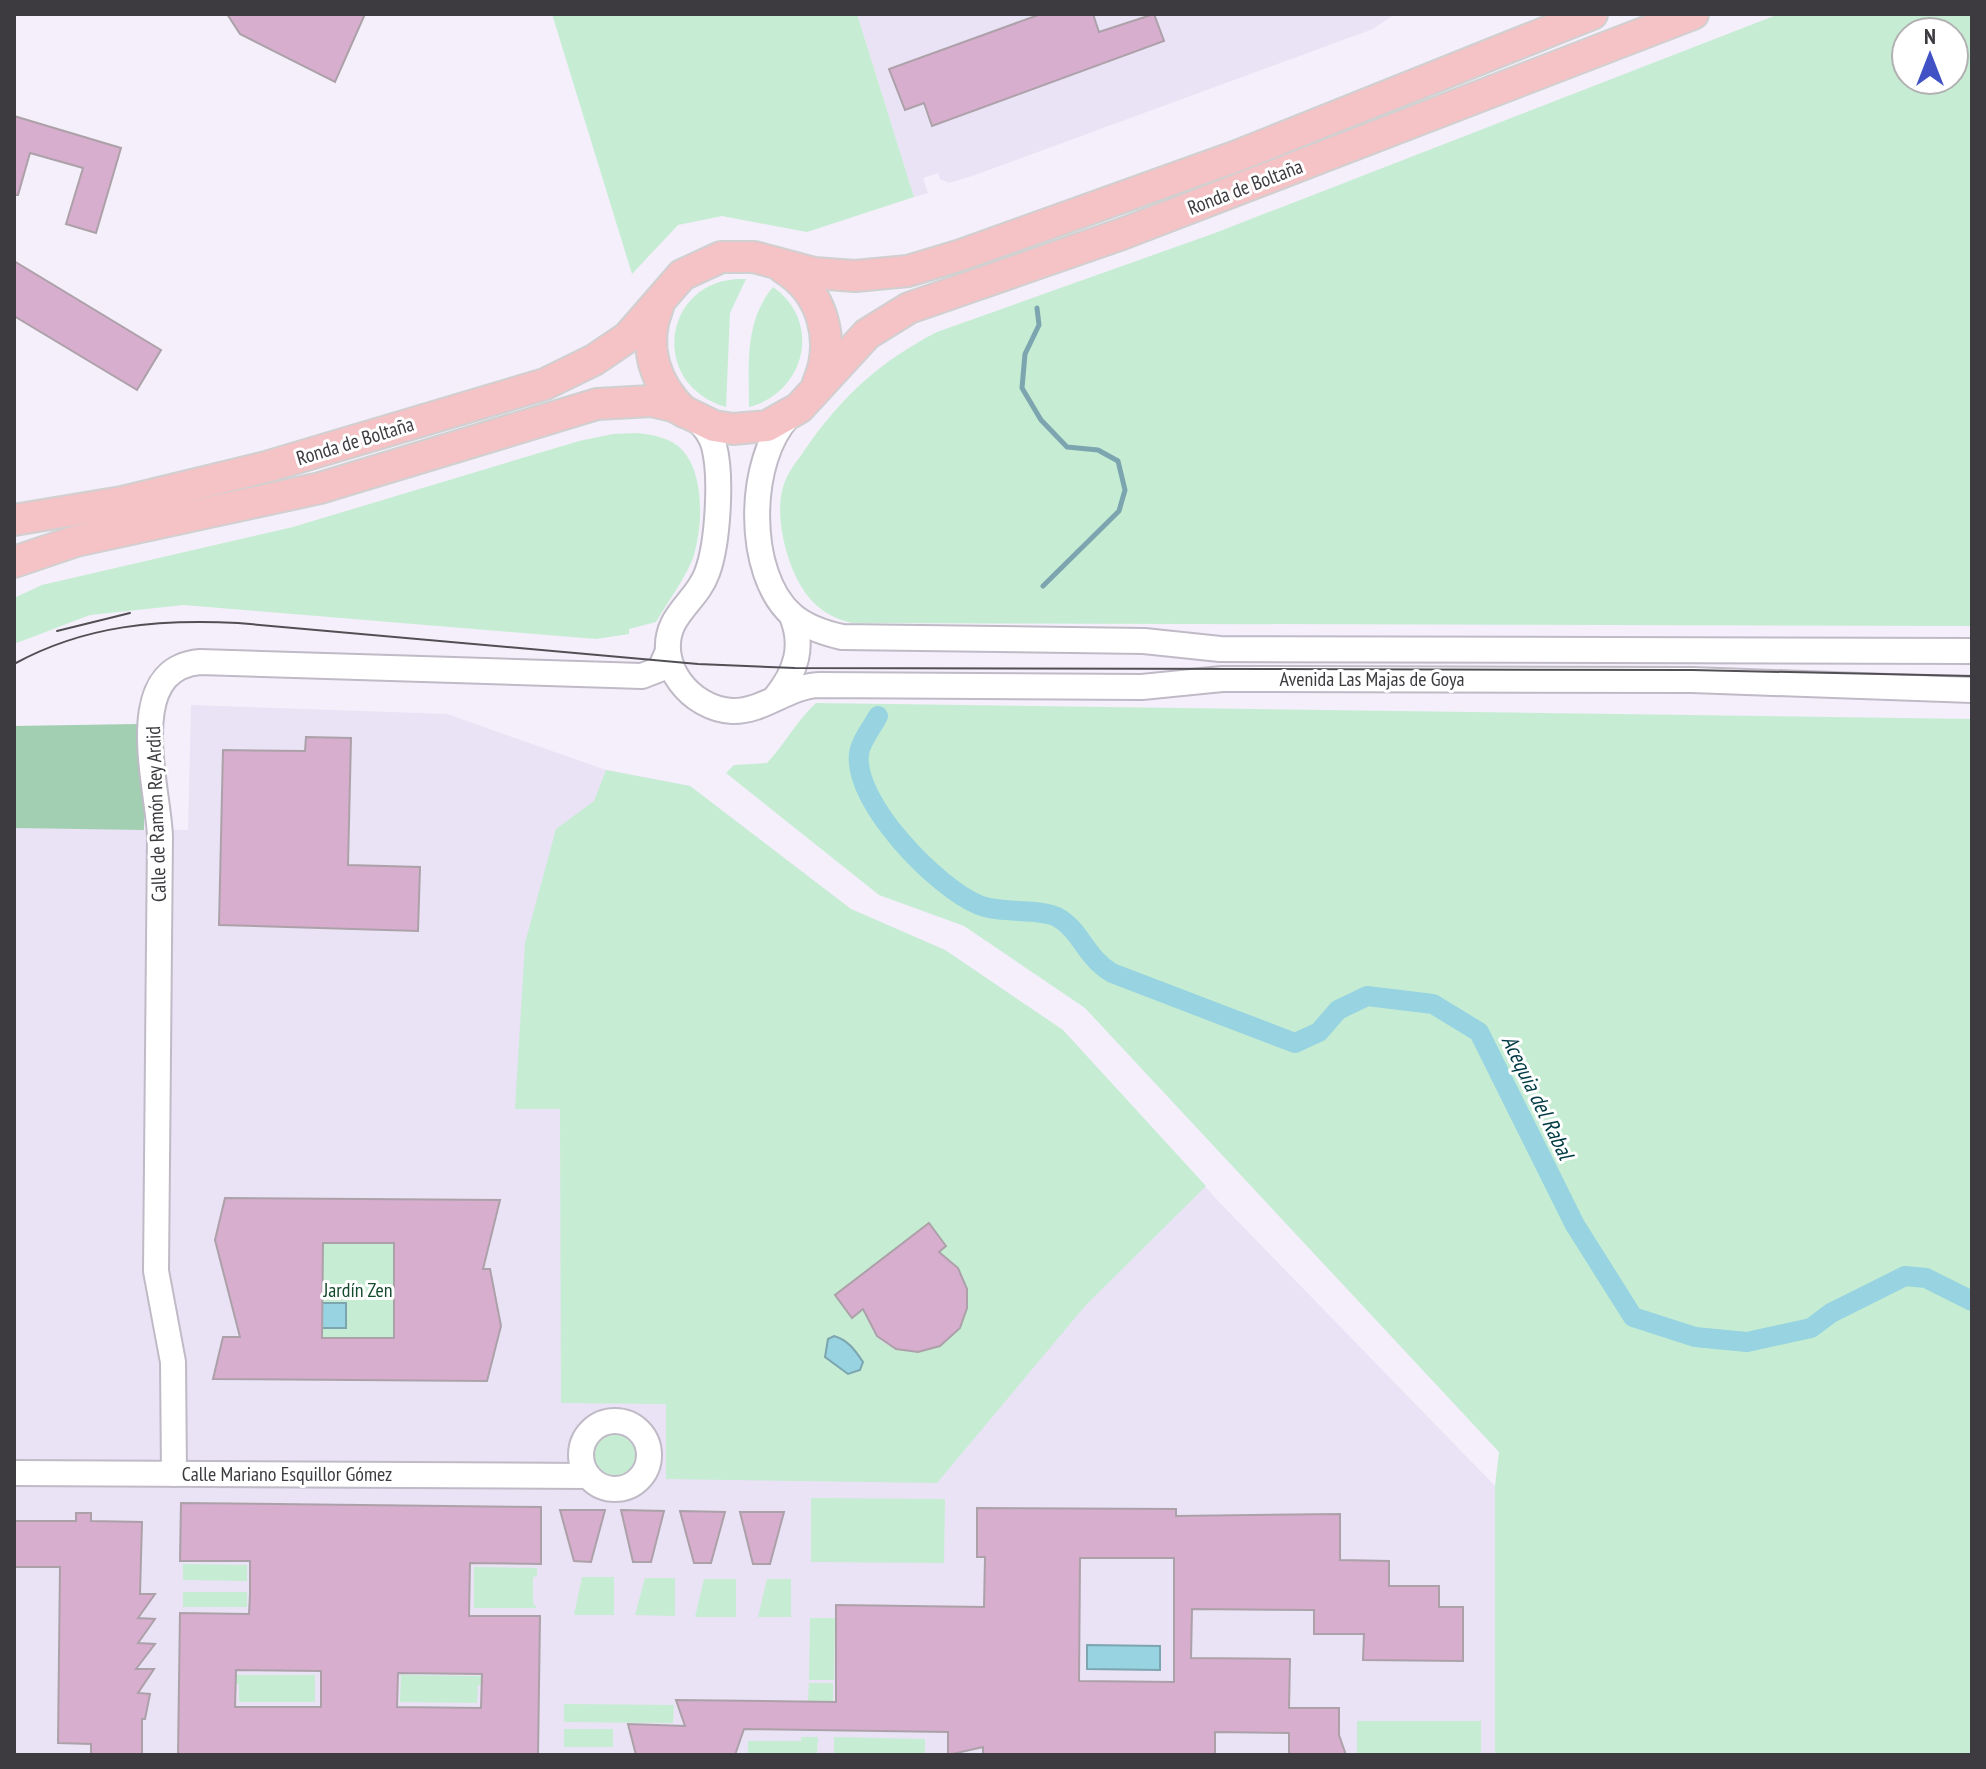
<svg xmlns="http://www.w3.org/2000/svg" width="1986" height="1769" font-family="'PT Sans Narrow',sans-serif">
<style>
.built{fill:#eae2f5}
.green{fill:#c6edd3;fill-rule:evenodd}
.forest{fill:#a2cfb1}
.water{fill:#97d3e0;stroke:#7ca5b0;stroke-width:2}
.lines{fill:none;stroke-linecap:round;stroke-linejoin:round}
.stream{stroke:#7ca5b0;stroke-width:5}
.canal{stroke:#97d3e0;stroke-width:20}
.building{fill:#d7aecd;stroke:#aca1a9;stroke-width:2;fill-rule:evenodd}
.minor-casing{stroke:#bfbac6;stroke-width:28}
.major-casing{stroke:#d0d0d1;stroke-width:34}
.minor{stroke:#fff;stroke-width:24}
.major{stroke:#f5c2c5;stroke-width:30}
.tram{stroke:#514f54;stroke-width:2}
.labels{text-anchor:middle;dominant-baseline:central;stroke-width:6;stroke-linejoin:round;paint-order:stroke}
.street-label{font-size:20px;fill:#3d3b40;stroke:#fff}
.park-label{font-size:20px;fill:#154a2d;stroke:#fff}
.water-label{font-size:22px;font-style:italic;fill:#003a44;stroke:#fff}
</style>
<rect width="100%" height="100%" fill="#f4effb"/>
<g class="built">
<path d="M857,14H1395L1373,29L975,175L949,183L940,179L938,173L923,178L928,193L914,197Z"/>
<path d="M191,705L447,714L606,770L690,786L851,909L945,950L1063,1030L1221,1204L1495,1486V1755H14V828L188,830Z"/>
</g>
<g class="green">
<path d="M552,14H857L914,197L807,232L722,216L678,225L632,274Z"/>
<path d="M1779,14H1972V626L852,623C821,616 804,597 792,568C783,545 775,508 784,484C788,471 799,459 806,448C842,396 882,360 937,332L1215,233ZM1906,32H1954V80H1906Z"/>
<path d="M746,279L730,313L726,407C646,383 664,275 746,279Z"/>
<path d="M773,287C823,322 805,393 749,407C749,364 744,322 773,287Z"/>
<path d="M638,433C652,435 667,437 678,446C706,469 703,528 693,558C684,581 668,601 656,622L629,629V634L596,639L184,605L90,615L14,644V598L42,585L293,527L579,441L613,434Z"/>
<path d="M816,703L1972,719V1755H1495V1486L1499,1452L1085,1008L964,926L879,895L726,773L734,765L767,763C785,744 797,720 816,703Z"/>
<path d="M606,770L690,786L851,909L945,950L1063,1030L1206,1186L1085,1306L937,1483L666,1479V1404L561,1403L560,1109H515L525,943L556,829L594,801ZM929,1224C932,1232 934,1246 939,1253C950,1267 965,1272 967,1292C973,1339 912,1372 877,1337C871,1330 867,1317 863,1309L852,1317L835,1294Z"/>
<path d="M323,1243H394V1338H322Z"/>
<circle cx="614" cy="1455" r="24"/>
<path d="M811,1498L945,1499L944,1563L811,1562Z"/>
<path d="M183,1564L247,1565V1581L183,1580Z"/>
<path d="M474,1567L537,1568V1576L533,1577V1603L537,1608H474Z"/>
<path d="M582,1577H614V1615H574Z"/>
<path d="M645,1578H675V1616L635,1615Z"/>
<path d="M704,1579H736V1617H695Z"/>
<path d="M767,1579H791V1617H758Z"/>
<rect x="183" y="1592" width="64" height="15"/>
<path d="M810,1618H835L834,1680H809Z"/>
<path d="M181,1675H315V1702H239V1684H181Z"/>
<path d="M401,1675L536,1677V1686L478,1685L477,1703L400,1702Z"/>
<path d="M809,1683H833V1702L808,1701Z"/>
<path d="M564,1704L674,1705L673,1723L564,1722Z"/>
<rect x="1357" y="1721" width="124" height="34"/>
<rect x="564" y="1729" width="49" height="18"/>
<path d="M801,1737H818L817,1755H748V1741H801Z"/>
<path d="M834,1737L925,1739V1755H834Z"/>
</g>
<path class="forest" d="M137,724L147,735L144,830L14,828V726Z"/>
<g class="water">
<rect x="322" y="1303" width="24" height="25"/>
<path d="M834,1336C848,1340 855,1350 863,1362L860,1370L848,1374L825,1357L828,1339Z"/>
<path d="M1087,1645L1160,1646V1670L1087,1669Z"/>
</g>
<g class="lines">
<path class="stream" d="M1037,308L1039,325L1025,354L1022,388L1041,420L1067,447L1098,450L1118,461L1125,490L1119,511L1043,586"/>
<path class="canal" d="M878,716C873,726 860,742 859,754C853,802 937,888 979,905C1001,914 1039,908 1057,917C1081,930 1085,957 1112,973L1295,1043L1319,1032L1338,1010L1367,996L1433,1004L1479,1032L1575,1225L1633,1317L1695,1337L1747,1342L1811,1328L1831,1313L1905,1276L1926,1278L1972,1301"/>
</g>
<g class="building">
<path d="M227,14H365L335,82L240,34Z"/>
<path d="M1041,14H1093L1099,32L1154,14L1164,41L932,126L924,103L905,110L889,69Z"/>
<path d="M14,116L121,148L96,233L66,224L83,168L30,153L18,195H14Z"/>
<path d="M14,261L161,350L137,390L14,316Z"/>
<path d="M306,737L351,738L348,865L420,867L418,931L219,925L223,750L305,751Z"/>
<path d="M225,1198L500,1200L483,1269H490L501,1326L487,1381L213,1379L223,1337H240L215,1240ZM323,1243H394V1338H322Z"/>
<path d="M929,1223L946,1246L939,1252L958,1268L967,1289V1308L960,1328L940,1346L918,1352L896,1349L877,1336L863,1309L852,1318L835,1295Z"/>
<path d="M181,1503L541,1507V1564L470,1563L469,1616H540L538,1755H178L180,1613L249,1614L250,1594V1561H180ZM236,1670L321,1671V1707H235ZM398,1673L482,1674L481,1708L397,1707Z"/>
<path d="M977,1508L1176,1509V1516L1340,1514V1560L1389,1561V1586H1439V1607H1463V1661L1363,1660L1364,1634H1314V1610L1192,1609L1191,1658L1290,1659L1289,1708H1339V1735L1346,1755H1289V1733L1215,1732V1755H983V1747L948,1755V1732L744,1729L735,1755H636L628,1724L685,1726L676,1700L836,1702V1605L984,1607L985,1557H977ZM1080,1558H1174V1682L1079,1681Z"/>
<path d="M560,1510H605L591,1562L574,1561Z"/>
<path d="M621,1510L664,1511L651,1562H633Z"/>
<path d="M680,1511L725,1512L711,1563H694Z"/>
<path d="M740,1512H784L770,1564H753Z"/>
<path d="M76,1513H91V1521L142,1522L140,1594H155L138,1618L155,1619L138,1643L155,1644L136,1669H154L138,1693L150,1694L145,1719H142V1755H91V1744L58,1743L60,1567H14V1521H76Z"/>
</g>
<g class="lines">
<g class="minor-casing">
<g id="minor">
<path d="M789,416C747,459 745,574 792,615C806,627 824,633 842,637L1144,641L1220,649L1972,651"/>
<path d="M698,420C705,428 711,435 714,446C722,476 718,544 707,573C700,593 682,606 673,624C654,664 691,709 732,711C763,712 788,686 819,685L1142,687L1222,679L1692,680L1972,690"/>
<path d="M775,698C796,672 805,646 791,614"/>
<circle cx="615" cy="1455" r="34"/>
<path d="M14,1473L588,1476"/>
<path d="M174,1474L173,1362L156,1271L160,836C158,786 122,669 200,662L642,676L660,669L668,651"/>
</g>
</g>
<g class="major-casing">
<g id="major">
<path d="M783,268C823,292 836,341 818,383"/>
<path d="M658,307C642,346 655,384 684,412"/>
<path d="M14,520L122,502L266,467L545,384L594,360L628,337L682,275L721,257H754L814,273L855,276L908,271L961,255L1237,156L1592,14"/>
<path d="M14,562L76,541L320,488L597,404L651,401L673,406L714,426L733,429L767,426L799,408L867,334L909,308L1122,234L1693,14"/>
</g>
</g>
<use href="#minor" class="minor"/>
<use href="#major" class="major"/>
<g class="tram">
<path d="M57,631L130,613"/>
<path d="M14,664C85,625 159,619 238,623L698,664L795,668L1692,670L1972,676"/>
</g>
</g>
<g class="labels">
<g class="street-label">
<text transform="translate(1245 187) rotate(-21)">Ronda de Boltaña</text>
<text transform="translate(355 441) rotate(-17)">Ronda de Boltaña</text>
<text x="1372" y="679">Avenida Las Majas de Goya</text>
<text transform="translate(156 814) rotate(-92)">Calle de Ramón Rey Ardid</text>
<text x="287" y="1474">Calle Mariano Esquillor Gómez</text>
</g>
<g class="park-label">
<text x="358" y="1290">Jardín Zen</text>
</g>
<g class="water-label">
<text transform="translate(1538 1097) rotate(64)">Acequia del Rabal</text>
</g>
</g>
<rect width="1986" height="1769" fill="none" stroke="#3d3b40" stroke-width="32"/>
<g transform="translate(1930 56)"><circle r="38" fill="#ffffff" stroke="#b1b1b3" stroke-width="2"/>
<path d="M0-6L14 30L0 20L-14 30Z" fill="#4152c5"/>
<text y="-12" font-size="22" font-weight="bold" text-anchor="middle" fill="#3d3b40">N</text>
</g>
</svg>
